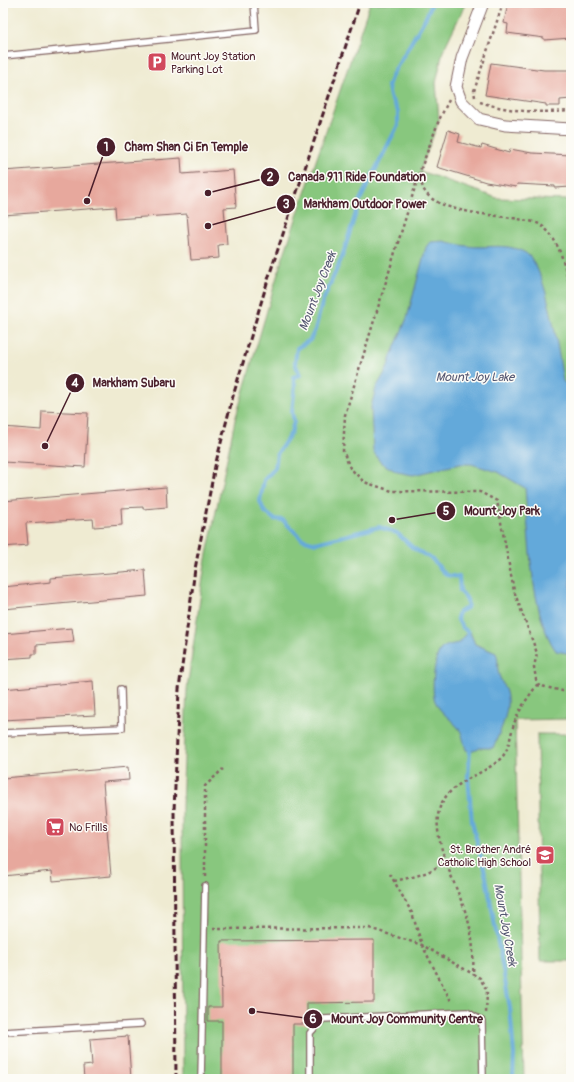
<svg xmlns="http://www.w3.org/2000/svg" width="574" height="1082" font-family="Pangolin,sans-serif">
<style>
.green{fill:#88c77e;stroke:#697354}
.water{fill:#64a9da;stroke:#576482}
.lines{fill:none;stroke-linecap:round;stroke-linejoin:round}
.stream{stroke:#64a9da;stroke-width:4}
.building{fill:#e7a89d}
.lane-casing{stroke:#846665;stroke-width:8}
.street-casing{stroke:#846665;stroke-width:13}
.path{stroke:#846665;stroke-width:2.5;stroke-dasharray:3 3;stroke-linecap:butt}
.lane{stroke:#fff;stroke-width:5.5}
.street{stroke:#fff;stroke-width:11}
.rail{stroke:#4a1f2b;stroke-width:3;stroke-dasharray:6 3;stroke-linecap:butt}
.labels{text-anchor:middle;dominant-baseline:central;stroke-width:3;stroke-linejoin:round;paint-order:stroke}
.poi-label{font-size:11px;fill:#4a1f2b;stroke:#fdfcf7;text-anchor:start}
.water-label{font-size:12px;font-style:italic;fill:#545671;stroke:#fdfcf7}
.leader{fill:none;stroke:#4a1f2b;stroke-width:1.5}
.callout-dot{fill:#4a1f2b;stroke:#fdfcf7;stroke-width:1.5}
.mark-label{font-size:12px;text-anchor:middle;font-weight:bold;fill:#fff}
.callout-label{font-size:12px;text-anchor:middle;font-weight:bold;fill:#4a1f2b;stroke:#fdfcf7;stroke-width:3;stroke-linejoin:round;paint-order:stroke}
</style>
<rect width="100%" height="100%" fill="#fdfcf7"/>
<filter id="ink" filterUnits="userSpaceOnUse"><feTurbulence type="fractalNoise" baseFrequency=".025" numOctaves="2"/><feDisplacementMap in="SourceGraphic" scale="8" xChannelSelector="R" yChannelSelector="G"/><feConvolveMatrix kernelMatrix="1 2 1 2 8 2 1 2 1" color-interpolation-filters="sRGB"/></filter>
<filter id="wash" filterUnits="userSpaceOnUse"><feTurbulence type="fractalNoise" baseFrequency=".012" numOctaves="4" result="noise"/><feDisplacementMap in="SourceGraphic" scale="16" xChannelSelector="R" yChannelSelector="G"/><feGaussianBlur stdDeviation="0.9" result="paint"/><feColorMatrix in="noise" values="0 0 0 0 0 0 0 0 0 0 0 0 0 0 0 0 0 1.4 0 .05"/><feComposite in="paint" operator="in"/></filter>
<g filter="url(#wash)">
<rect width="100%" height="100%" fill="#efebd2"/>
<g class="green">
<path d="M370,3H466L443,51L436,83L439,120L420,171L497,198L571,200V719L515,720L524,1079H183L182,806L187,689L205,564L235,420L280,266Z"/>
<path d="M537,734H571V961H540Z"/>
</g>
<g class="water">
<path d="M444,241C451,243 459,245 467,246C487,249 504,242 524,252C547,263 559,356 563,381L571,390V654L556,651C530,614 529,534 525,488L498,472L471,464H460L413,475L397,472L380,462L373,451L371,407L376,388L387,369L391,356L407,318L426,247L430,242Z"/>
<path d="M468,632H470L475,644L496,653C499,660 497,665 498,671C499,678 504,685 506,692C511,711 500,731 493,748H479L470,751L466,750C464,744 463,737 461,732C454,720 440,714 435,701C431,691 434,656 441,649C446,645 453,644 459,643Z"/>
</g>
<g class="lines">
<g class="stream">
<path d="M432,3L426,17L392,75L388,86L390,97L398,111V125L360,200L342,257L322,303L315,330L310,340L297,348L295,363L300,375L293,377L295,385L292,412L294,421L291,433L277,454L275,468L264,480L260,501L264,511L274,519L283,520L302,539L316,543L379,527L397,533L413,548L432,559L446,575L459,577L460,591C466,597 469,600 467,608L459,612L457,618L462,627L468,632"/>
<path d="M470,751L468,777L472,822L486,877L510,1008L514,1054L513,1079"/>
</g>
</g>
<g id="blocks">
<g class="building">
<path d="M508,3H524L523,5H571V38L544,40V38L507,33L508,24L504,23Z"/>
<path d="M491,63L544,70H571V99L560,100V106H546V104L485,95Z"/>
<path d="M448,130L460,134L458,142L481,148L482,145L509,153L510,149L532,153L571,155V187L555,188V186L517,184L516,187L486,182L437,167Z"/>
<path d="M181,158L182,174L233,170L236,207L224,208L227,244L218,245L219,258L191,260L187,214L116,219L115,207L3,215V171Z"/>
<path d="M42,411L88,413L85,467L3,462V427L41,430Z"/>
<path d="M166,487L167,507L143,509V507L121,508L122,525L94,527L93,519L26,523L28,545L3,547V501Z"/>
<path d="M145,570L147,596L3,609V587L51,582V578Z"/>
<path d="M72,628L74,642L36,645V654H32V657L3,659V634Z"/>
<path d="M93,681L95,715L3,720V689Z"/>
<path d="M128,767L129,780L103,782L111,876L53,881L52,871L3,876V778Z"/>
<path d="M374,940V1002L307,1003V1024H293V1079H222V1021H208V1007H222L221,941Z"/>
<path d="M128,1036L131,1079H84L83,1066L92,1065L90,1039Z"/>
</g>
</g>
</g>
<g filter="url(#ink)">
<use href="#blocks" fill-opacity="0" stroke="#846665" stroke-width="1"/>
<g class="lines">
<g class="lane-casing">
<g id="lane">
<path d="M3,56L256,30L254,3"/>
<path d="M3,733L122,728L121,689"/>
<path d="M3,1032L141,1024"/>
<path d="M201,1079L205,886"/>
<path d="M310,1079V1033L323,1019L467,1012L482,1021L483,1079"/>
</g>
</g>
<g class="street-casing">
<path id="street" d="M483,3L462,58L456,87L461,101L479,119L505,125L571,129"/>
</g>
<g class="path">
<path d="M475,97L474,91L503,3"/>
<path d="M449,100L439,120L420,171L345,415L343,451L350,468L364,482L392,491L480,492L497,501L514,591L537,653L534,667L537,685C529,696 520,708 515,721C511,731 510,745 505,753C492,774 451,778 440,807C429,839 459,888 468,920C473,938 474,956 473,974"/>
<path d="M480,102C510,112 540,113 571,111"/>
<path d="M420,172C421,177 421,185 424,190C437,214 497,214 523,220C528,221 536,222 541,225C561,240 566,271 571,293"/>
<path d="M537,685L571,693"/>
<path d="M390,874L412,913L422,945L452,1003"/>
<path d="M205,877V786L223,769"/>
<path d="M394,881C413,877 431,874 446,860"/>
<path d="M213,929L369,928L422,945L480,978L487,991L486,1014"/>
</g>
<use href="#lane" class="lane"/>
<use href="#street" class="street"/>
<path class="rail" d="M176,1079L174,811L179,689L195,569L215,466L233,396L270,273L360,3"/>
</g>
</g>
<defs>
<g id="parking-square" transform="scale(1)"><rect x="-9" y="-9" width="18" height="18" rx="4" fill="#d1495b" stroke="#fdfcf7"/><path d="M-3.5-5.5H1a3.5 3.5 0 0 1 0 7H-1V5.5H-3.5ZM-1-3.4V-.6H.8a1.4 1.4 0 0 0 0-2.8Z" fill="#fff"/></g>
<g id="supermarket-square" transform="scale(1)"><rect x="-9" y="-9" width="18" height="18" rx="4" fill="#d1495b" stroke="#fdfcf7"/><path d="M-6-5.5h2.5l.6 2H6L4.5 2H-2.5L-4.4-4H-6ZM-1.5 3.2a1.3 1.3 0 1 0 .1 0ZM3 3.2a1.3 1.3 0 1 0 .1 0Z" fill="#fff"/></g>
<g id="school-square" transform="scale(1)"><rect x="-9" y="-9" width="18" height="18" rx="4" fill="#d1495b" stroke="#fdfcf7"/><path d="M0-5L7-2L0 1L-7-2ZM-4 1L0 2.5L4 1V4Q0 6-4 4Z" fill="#fff"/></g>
</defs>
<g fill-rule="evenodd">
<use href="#parking-square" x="157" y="62"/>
<use href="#supermarket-square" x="55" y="827"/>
<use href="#school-square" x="545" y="855"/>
</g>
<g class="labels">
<g class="poi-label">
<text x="171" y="56">Mount Joy Station<tspan x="171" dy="13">Parking Lot</tspan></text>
<text x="69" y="827">No Frills</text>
<text x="531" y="849" text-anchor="end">St. Brother André<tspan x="531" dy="13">Catholic High School</tspan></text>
</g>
<g class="water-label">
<text transform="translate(318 291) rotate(-69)">Mount Joy Creek</text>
<text x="475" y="377">Mount Joy Lake</text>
<text transform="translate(505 925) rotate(80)">Mount Joy Creek</text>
</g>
</g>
<path class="leader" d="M87 201L106 147M208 193L270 177M208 226L286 204M45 446L75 383M392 520L446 511M252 1011L313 1019"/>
<g class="callout-dot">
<circle cx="87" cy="201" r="4"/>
<circle cx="208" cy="193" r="4"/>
<circle cx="208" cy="226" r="4"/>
<circle cx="45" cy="446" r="4"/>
<circle cx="392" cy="520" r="4"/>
<circle cx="252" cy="1011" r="4"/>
<circle cx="106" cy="147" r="10"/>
<circle cx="270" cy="177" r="10"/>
<circle cx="286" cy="204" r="10"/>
<circle cx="75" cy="383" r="10"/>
<circle cx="446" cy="511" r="10"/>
<circle cx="313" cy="1019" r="10"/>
</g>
<g class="mark-label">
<text x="106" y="151">1</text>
<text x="270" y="181">2</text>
<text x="286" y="208">3</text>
<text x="75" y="387">4</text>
<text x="446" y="515">5</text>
<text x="313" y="1023">6</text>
</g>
<g class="callout-label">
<text x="186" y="151">Cham Shan Ci En Temple</text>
<text x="357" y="181">Canada 911 Ride Foundation</text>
<text x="365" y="208">Markham Outdoor Power</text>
<text x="134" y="387">Markham Subaru</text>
<text x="502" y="515">Mount Joy Park</text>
<text x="407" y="1023">Mount Joy Community Centre</text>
</g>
<rect width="574" height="1082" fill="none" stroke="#fdfcf7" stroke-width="16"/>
</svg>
